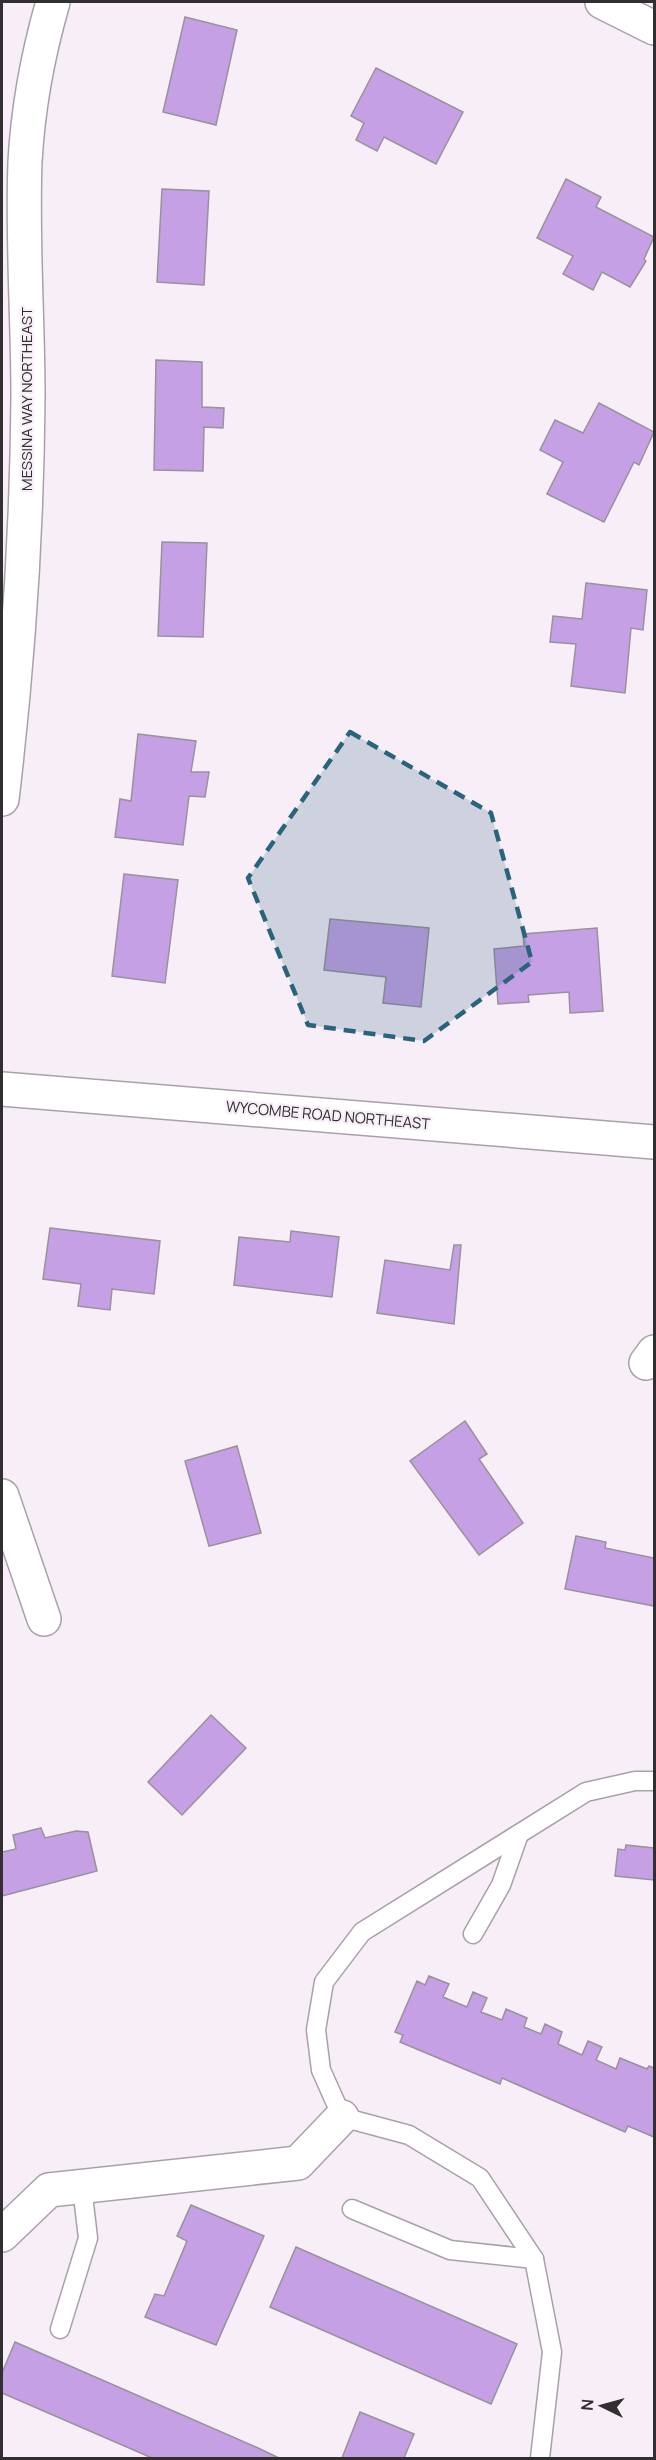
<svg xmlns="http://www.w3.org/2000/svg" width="656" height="2460" font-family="Manrope,sans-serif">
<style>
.building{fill:#c6a0e5;stroke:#97929c;stroke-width:1.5}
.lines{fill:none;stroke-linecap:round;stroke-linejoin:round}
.service-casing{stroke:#a9a1a9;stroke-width:21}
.minor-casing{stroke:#a9a1a9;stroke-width:36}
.service{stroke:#fff;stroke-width:18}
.minor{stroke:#fff;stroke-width:33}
.marked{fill:#2a647c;fill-opacity:0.2;stroke:#2a647c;stroke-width:4.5;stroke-dasharray:12 8;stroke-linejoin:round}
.labels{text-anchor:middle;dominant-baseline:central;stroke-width:4.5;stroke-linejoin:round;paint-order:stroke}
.street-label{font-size:15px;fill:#322f32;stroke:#f8eef7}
</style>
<rect width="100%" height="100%" fill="#f8eef7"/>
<g class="building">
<path d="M185,17L237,30L216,125L163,112Z"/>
<path d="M376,68L463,112L436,164L384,137L377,151L356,140L364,123L351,116Z"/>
<path d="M566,179L601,197L596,207L654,237L644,259L646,261L630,287L602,272L593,290L563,274L573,256L537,238Z"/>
<path d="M162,189L209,191L204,285L157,282Z"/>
<path d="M156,360L202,362V407L224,408L223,428L204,427L203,471L154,470Z"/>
<path d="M599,403L654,432L639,465L634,462L604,522L547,494L563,462L540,450L555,420L583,433Z"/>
<path d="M162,542L207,543L203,637L158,636Z"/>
<path d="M586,583L647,590L643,630L631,628L625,693L571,686L576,644L550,642L553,616L582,619Z"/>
<path d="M138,734L196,741L191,772H209L205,797L189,796L183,845L115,837L120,799L131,801Z"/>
<path d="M124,874L178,880L165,983L112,976Z"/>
<path d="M330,919L429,928L421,1007L383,1003L386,977L324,970Z"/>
<path d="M597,928L603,1011L570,1013L569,992L528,995L529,1002L498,1004L494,949L524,946L523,934Z"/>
<path d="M50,1228L160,1241L154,1294L112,1289L110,1310L78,1306L81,1284L43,1279Z"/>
<path d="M291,1231L339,1237L332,1297L234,1285L239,1237L290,1242Z"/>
<path d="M454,1245H461L454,1324L377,1313L385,1260L450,1270Z"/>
<path d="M465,1421L487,1454L479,1459L523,1523L479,1555L410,1461Z"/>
<path d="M237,1446L261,1533L209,1546L185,1461Z"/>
<path d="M576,1536L606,1542L605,1548L654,1558V1606L565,1589Z"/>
<path d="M211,1715L246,1748L182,1815L148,1782Z"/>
<path d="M41,1828L45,1838L76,1831L88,1832L97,1871L2,1896V1852L16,1849L13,1835Z"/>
<path d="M626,1845L654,1848V1880L615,1876L618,1849L625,1850Z"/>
<path d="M429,1976L449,1984L443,1997L467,2007L473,1992L487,1998L481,2012L502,2020L506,2009L527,2018L524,2027L541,2034L545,2024L562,2032L558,2044L582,2055L588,2041L602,2047L596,2060L616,2069L620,2058L647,2069L649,2066L654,2068V2137L628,2126L625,2132L502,2078L500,2084L400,2042L403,2035L395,2032L417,1981L425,1985Z"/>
<path d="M191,2205L264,2236L216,2345L145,2317L155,2294L164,2296L187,2241L177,2236Z"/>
<path d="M296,2247L517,2344L491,2404L270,2307Z"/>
<path d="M15,2342L256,2447L279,2458H152L2,2393V2373Z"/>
<path d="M360,2412L414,2434L404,2458H342Z"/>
</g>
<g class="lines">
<g class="service-casing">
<g id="service">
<path d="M473,1934L501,1885L519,1834"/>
<path d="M352,2209L450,2250L534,2259"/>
<path d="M60,2329L88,2238L82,2187"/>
<path d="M540,2458L552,2352L534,2259L480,2178L409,2135L342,2117L321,2070L316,2030L324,1982L362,1932L586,1792L635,1781H654"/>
</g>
</g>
<g class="minor-casing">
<g id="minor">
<path d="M602,2L654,28"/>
<path d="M2,799C18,665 27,532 28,397C28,319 22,240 25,162C28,107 38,54 53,2"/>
<path d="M2,1089L654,1142"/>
<path d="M646,1363L654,1352"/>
<path d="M2,1496L44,1619"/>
<path d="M2,2235L49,2190L298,2163L342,2117"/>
</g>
</g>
<use href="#service" class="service"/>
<use href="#minor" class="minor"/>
</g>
<path class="marked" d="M350,732L491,813L532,962L424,1041L308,1025L248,878Z"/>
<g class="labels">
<g class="street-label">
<text transform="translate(26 399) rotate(-90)">MESSINA WAY NORTHEAST</text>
<text transform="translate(328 1115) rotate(5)">WYCOMBE ROAD NORTHEAST</text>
</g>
</g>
<rect width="656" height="2460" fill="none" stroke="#322f32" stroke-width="6"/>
<g transform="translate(602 2406) rotate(275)" stroke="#f8eef7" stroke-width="4.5" paint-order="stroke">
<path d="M0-4.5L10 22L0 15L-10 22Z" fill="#322f32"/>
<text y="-9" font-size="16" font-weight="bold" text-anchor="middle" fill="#322f32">N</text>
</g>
</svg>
